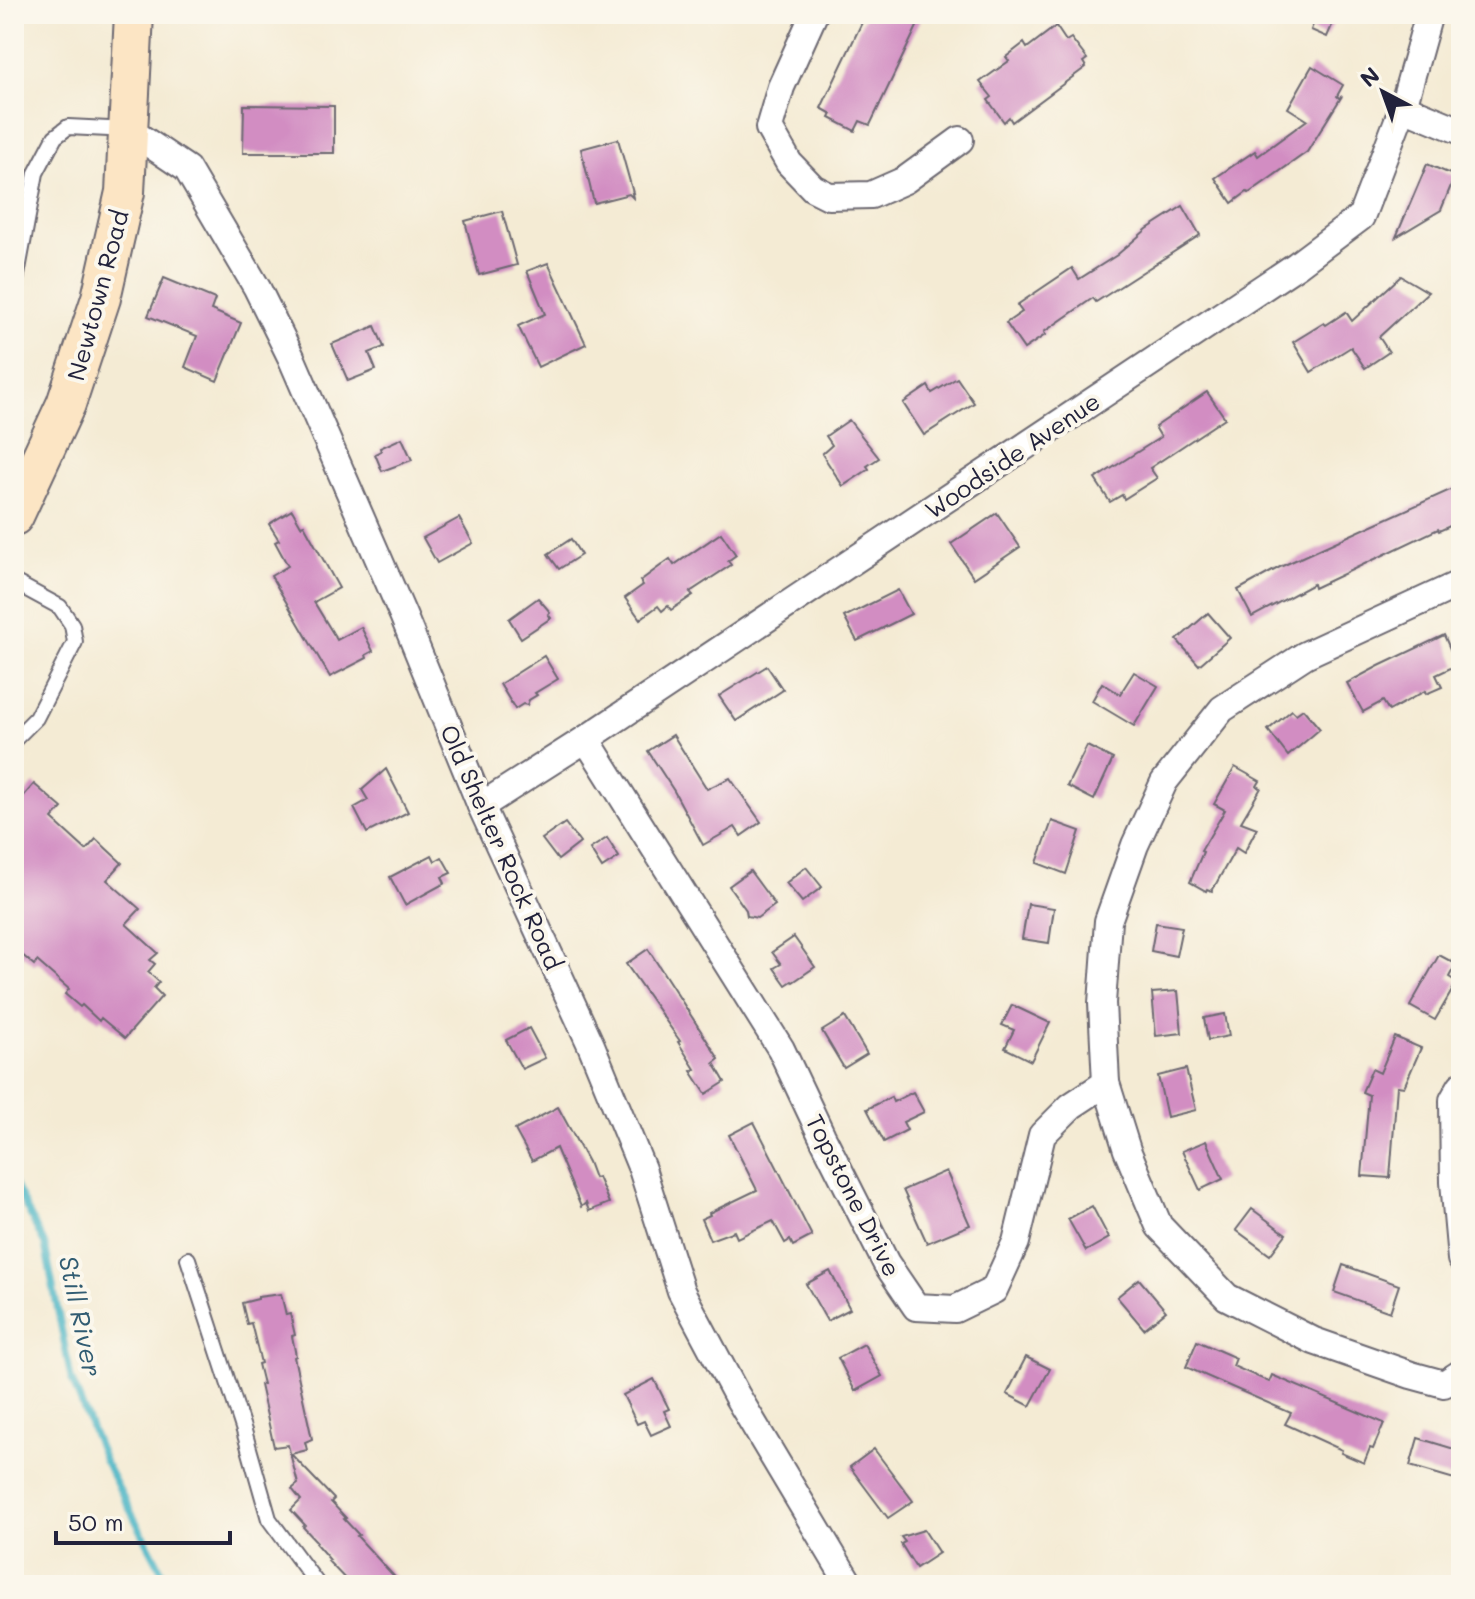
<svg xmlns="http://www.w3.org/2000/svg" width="1475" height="1599" font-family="Mali,sans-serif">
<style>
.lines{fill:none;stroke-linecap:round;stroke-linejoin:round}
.stream{stroke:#47b4c4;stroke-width:7}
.building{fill:#d28dc2}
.service-casing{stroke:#6c6871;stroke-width:18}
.minor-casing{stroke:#6c6871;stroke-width:30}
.secondary-casing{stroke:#6c6871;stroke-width:42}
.service{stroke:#fff;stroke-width:14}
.minor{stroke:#fff;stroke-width:26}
.secondary{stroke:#fce5c4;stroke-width:38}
.labels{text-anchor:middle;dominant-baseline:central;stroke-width:8;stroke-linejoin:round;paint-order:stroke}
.street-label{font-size:24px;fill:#22223b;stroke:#fbf7ec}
.water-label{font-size:26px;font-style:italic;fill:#315c72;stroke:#fbf7ec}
</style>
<rect width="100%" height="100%" fill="#fbf7ec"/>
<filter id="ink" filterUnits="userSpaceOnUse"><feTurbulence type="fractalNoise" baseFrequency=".0125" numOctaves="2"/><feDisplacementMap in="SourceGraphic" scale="16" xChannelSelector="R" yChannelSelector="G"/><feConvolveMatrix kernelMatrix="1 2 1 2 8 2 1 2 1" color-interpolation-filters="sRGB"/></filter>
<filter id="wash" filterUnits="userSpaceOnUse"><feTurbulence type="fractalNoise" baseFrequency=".006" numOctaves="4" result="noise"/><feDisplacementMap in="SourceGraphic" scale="32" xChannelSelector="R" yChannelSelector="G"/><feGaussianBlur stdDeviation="1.8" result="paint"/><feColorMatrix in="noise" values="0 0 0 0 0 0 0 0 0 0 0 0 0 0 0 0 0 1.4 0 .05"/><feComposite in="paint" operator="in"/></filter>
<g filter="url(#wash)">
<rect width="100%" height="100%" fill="#f4ebd4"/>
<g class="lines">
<path class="stream" d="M14,1184L45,1245L71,1378L104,1460L165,1577L172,1585"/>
</g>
<g id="blocks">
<g class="building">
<path d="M866,14H923L870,125L860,121L855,131L830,118L832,114L821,108Z"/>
<path d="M1317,14H1337L1327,37L1311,30Z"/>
<path d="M1056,26L1066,41L1071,38L1087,59L1083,62L1086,67L1012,122L1009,117L1004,122L988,100L992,97L980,82L1009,61L1006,57L1024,43L1027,48Z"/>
<path d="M1312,66L1343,85L1337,96L1339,98L1342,96L1307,152L1249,193L1247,192L1232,203L1215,178L1255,151L1258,156L1307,120L1288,108Z"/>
<path d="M244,105L334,106V153H243Z"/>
<path d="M618,139L633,193H632L633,198L629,194L594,203L581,149Z"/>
<path d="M1427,164L1455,176L1441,210L1396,237Z"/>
<path d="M1183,206L1200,235L1096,302L1093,298L1044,332L1045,335L1024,349L1006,323L1022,312L1017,305L1072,268L1079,279L1117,255L1147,229Z"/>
<path d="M502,211L517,265L479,275L465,221Z"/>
<path d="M548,263L586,344L538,367L518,326L545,314L527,271Z"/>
<path d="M1401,276L1428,292L1379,337L1389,352L1365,368L1351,347L1311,372L1293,342L1324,323L1326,325L1346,312L1352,321Z"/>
<path d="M164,278L215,299L211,310L241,323L217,381L185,367L197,336L148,316Z"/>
<path d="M375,326L384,347L369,353L376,370L348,381L332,344Z"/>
<path d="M957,378L974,403L924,435L903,403L928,386L932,393Z"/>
<path d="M1207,392L1225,418L1150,468L1157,478L1124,499L1122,495L1110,502L1095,479L1161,437L1155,427Z"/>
<path d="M849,420L879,458L867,466L869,469L843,486L822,454L832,445L826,436Z"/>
<path d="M402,438L412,460L382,471L375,454L381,451L380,448Z"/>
<path d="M1461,485V521L1439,531L1438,529L1314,588L1313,584L1252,617L1238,590L1280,567Z"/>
<path d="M292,510L301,526L304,525L339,588L314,602L337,640L361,627L373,651L366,655L367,658L330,677L271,576L288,566L275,542L279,540L269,524Z"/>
<path d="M997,513L1020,547L974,578L951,544Z"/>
<path d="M459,518L473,543L437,563L423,538Z"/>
<path d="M721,533L736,555L728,561L731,565L690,592L693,595L671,610L668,606L662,611L658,606L640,619L625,598L643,585L640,581L670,559L674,565Z"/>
<path d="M571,539L581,555L559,569L548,554Z"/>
<path d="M898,590L911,614L857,641L844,617Z"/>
<path d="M538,598L550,612L548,614L551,618L521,638L509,619Z"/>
<path d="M1208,613L1230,638L1199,665L1177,640Z"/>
<path d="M1444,635L1457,665L1436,675L1442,687L1426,694L1425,691L1389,711L1383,701L1363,712L1347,683L1379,666Z"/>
<path d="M544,656L558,679L535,693L537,695L529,700L527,705L523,704L515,709L500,684Z"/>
<path d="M767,666L783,690L736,721L719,696Z"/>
<path d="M1134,672L1158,686L1134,726L1092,701L1102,683L1120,694Z"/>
<path d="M1303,709L1320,729L1288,756L1268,730L1292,710L1296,714Z"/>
<path d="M673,735L707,789L730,778L761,822L741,836L735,827L703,845L674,791L648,751Z"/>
<path d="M1087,746L1113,759L1094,800L1067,786Z"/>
<path d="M1235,767L1260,781L1257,786L1261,788L1241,822L1257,828L1244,853L1236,848L1212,891L1207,889L1206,891L1190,882L1203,852L1201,851L1225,810L1214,804Z"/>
<path d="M386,769L408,812L367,833L354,808L368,800L362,790Z"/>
<path d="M34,784L62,808L52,819L86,850L96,839L122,863L107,880L140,909L126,924L158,953L150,960L155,964L148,972L159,982L154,988L162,996L125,1038L101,1018L99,1021L82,1005L80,1007L65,994L69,989L37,961L34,965L14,948V807Z"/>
<path d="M1052,821L1080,831L1066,874L1037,863Z"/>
<path d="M565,823L580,843L558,860L542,839Z"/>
<path d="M607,838L619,857L602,868L590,849Z"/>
<path d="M432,855L435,861L442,857L451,873L442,877L445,883L405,905L390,877Z"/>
<path d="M806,867L822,887L802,902L786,883Z"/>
<path d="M750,871L775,905L757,918L747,916L746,910L729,886Z"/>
<path d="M1028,904L1054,908L1049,943L1022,939Z"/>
<path d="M1156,923L1182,927L1176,956L1151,951Z"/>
<path d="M794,937L815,967L793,982L792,981L786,985L774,968L781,964L772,952Z"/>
<path d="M648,949L719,1059L714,1063L725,1082L706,1094L691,1071L695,1069L678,1042L680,1041L626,964Z"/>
<path d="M1439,955L1456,964L1449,977L1457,982L1435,1020L1410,1006Z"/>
<path d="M1178,991L1182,1033L1156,1036L1152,993Z"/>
<path d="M1012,1005L1050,1023L1031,1061L1005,1048L1014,1030L1002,1025Z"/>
<path d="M1225,1014L1229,1036L1208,1040L1204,1018Z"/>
<path d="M845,1017L867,1054L844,1068L822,1031Z"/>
<path d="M529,1028L545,1058L522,1069L506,1040Z"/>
<path d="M1395,1037L1421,1048L1404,1087L1397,1086L1390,1178L1362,1176L1369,1095L1362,1092L1372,1069L1380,1073Z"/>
<path d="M1186,1069L1196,1110L1167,1117L1158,1076Z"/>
<path d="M913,1092L924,1112L903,1122L907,1130L884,1142L867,1109L891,1097L893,1102Z"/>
<path d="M558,1107L588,1162L594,1178L598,1177L609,1203L589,1211L586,1203L581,1207L556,1148L532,1161L515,1130Z"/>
<path d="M754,1122L812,1236L793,1246L790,1240L785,1243L773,1221L737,1238L734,1231L710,1240L701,1219L710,1215L709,1213L757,1190L729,1135Z"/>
<path d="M1206,1141L1223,1179L1200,1190L1182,1151Z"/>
<path d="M946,1171L970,1225L927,1243L903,1190Z"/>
<path d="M1092,1206L1109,1238L1086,1251L1068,1219Z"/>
<path d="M1252,1209L1286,1234L1270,1255L1236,1230Z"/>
<path d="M1343,1265L1399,1285L1390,1312L1334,1292Z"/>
<path d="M830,1271L850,1309L827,1321L806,1284Z"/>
<path d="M1139,1279L1166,1311L1144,1329L1117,1297Z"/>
<path d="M281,1294L286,1315L290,1314L295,1335L292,1336L296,1356L294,1357L312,1439L305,1442L307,1450L291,1454L334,1499L331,1502L346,1518L344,1519L359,1535L357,1536L402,1585H351L328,1561L330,1560L316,1544L317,1542L303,1527L305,1525L291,1510L301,1500L292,1489L298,1484L288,1445L274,1447L260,1385L263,1384L258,1364L261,1363L251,1323L247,1324L242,1303L258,1299V1297Z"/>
<path d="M1197,1341L1236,1358L1233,1366L1269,1382L1272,1375L1384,1423L1373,1449L1370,1448L1364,1463L1341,1453L1342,1450L1285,1424L1291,1413L1186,1367Z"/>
<path d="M864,1344L882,1376L855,1391L838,1358Z"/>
<path d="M1026,1357L1050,1369L1030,1406L1007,1394Z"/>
<path d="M654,1379L669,1409L664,1411L671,1426L651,1435L644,1421L637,1424L623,1395Z"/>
<path d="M1418,1438L1461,1451V1481L1410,1466Z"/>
<path d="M874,1449L913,1501L888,1518L850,1467Z"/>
<path d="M924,1530L939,1553L916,1568L901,1544L905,1542L901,1537Z"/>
</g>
</g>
</g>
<g filter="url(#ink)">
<use href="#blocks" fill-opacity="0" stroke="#6c6871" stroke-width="2"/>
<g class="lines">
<g class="service-casing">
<g id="service">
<path d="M14,291L36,173L55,137L68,127L129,130"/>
<path d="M14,582L60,607L72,625L75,642L36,718L14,740"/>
<path d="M188,1259L244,1431L269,1519L318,1585"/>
</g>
</g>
<g class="minor-casing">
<g id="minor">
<path d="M814,14L781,87L769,128L789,163L813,188L829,196L871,195L905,180L960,140"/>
<path d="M1403,107L1461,131"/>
<path d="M129,130L187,169L257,288L291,357L403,615L481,806L591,1045L642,1169L681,1291L737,1396L850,1585"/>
<path d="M1461,583L1305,655L1222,709L1164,782L1135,845L1108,921L1102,1003L1106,1083L1127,1150L1159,1226L1227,1297L1314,1341L1411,1375L1444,1384L1461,1373"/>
<path d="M586,739L781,1049L822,1136L886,1263L916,1307L955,1309L994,1290L1016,1242L1042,1135L1071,1106L1106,1083"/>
<path d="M481,806L586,739L1297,265L1361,217L1403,107L1429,14"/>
<path d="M1461,1086L1453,1100L1454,1182L1461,1259"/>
</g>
</g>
<g class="secondary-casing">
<path id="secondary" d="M14,516L66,404L101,298L125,192L134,14"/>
</g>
<use href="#service" class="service"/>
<use href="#minor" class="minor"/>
<use href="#secondary" class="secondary"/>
</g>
</g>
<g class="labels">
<g class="street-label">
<text transform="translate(97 295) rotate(-75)">Newtown Road</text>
<text transform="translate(1012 455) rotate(-34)">Woodside Avenue</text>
<text transform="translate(502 847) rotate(66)">Old Shelter Rock Road</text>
<text transform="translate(854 1195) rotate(63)">Topstone Drive</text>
</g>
<g class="water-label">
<text transform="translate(81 1316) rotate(78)">Still River</text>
</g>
</g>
<rect width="1475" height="1599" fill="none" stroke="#fbf7ec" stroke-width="48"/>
<g transform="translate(1383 92) rotate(319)" stroke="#fbf7ec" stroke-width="6" paint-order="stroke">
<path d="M0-6L14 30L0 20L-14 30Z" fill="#22223b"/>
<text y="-12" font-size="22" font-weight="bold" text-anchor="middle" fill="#22223b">N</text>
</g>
<path d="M56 1531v12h174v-12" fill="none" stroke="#22223b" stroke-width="4"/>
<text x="68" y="1531" font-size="24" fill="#22223b" stroke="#fbf7ec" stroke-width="6" paint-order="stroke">50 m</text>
</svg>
